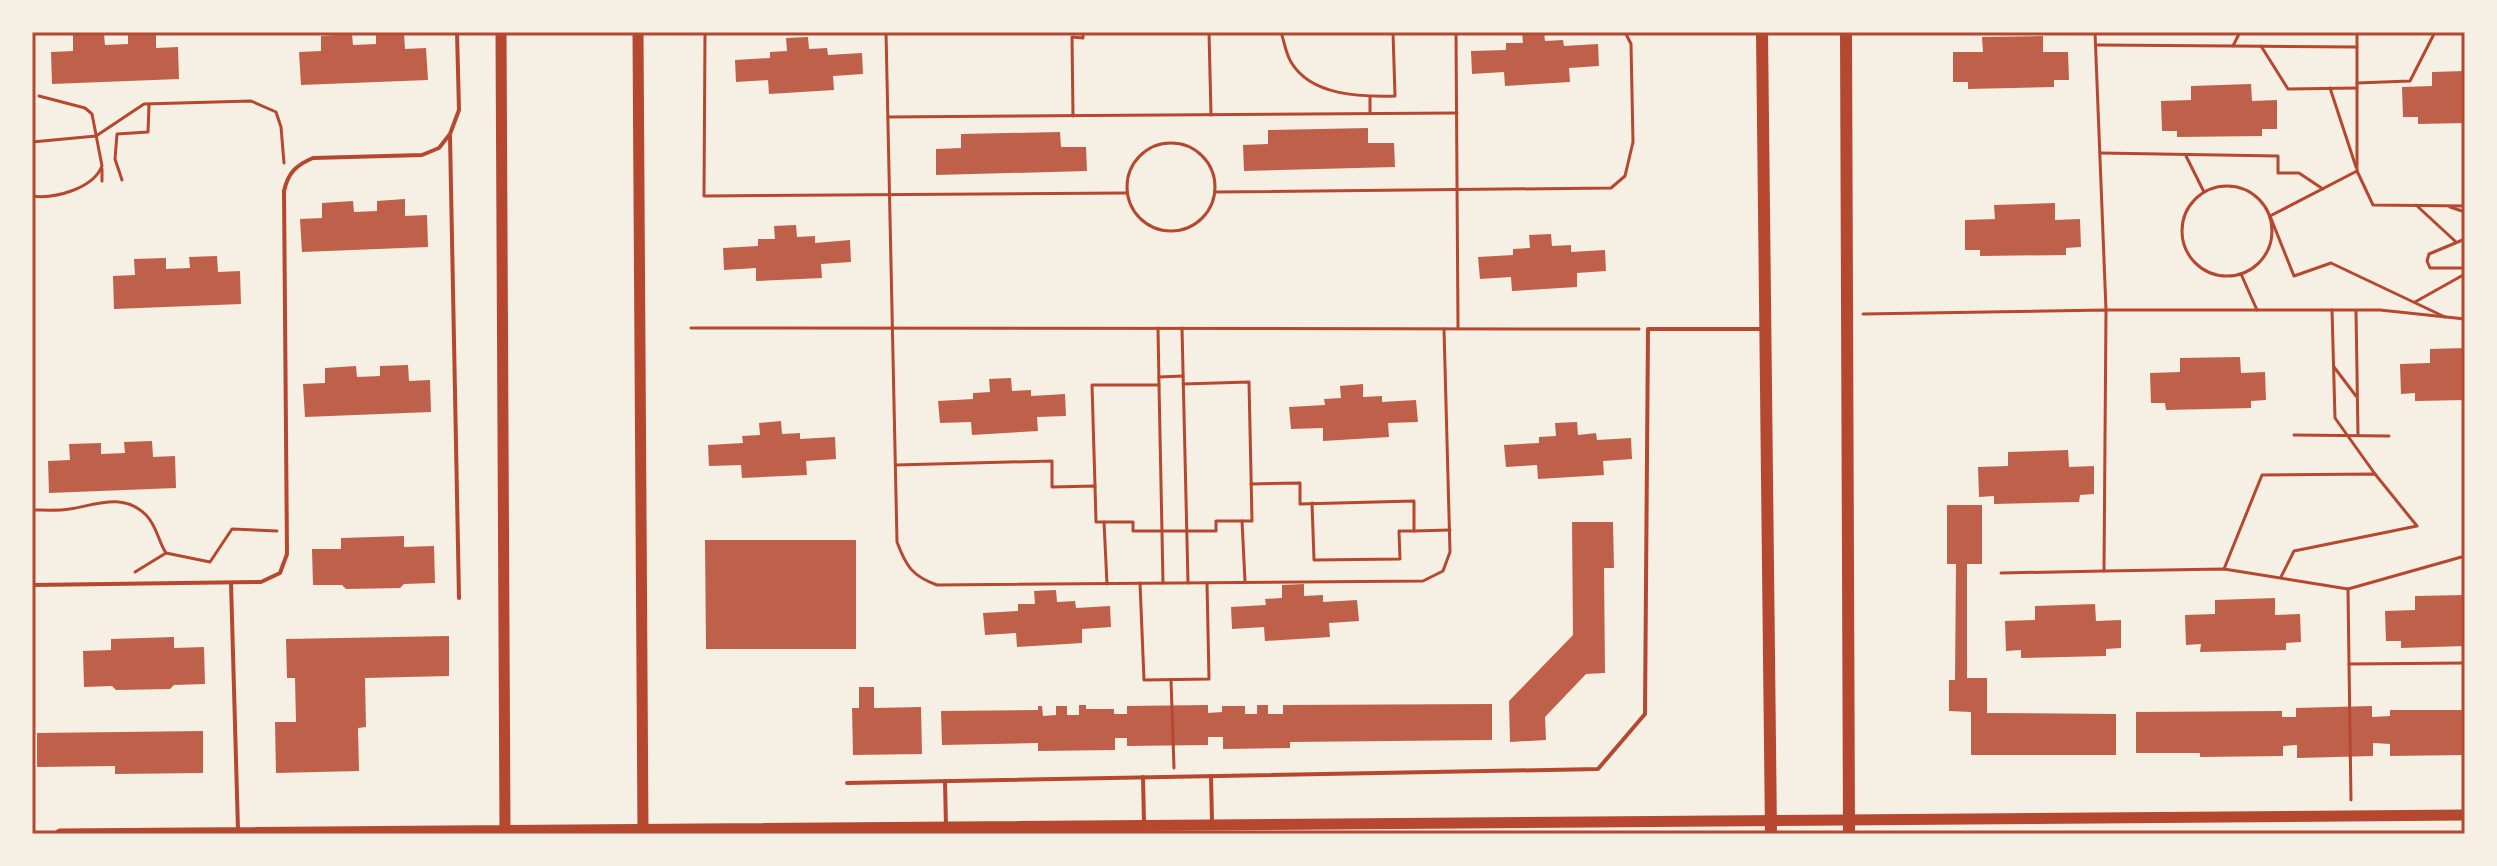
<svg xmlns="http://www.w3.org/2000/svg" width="2497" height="866" font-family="Raleway,sans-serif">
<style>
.building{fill:#bf614a}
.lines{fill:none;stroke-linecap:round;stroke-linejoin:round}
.path{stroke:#b5482f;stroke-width:3}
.service{stroke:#b5482f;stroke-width:4}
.tertiary{stroke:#b5482f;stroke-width:11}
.secondary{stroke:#b5482f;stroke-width:12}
.neatline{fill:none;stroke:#b5482f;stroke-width:3}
</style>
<rect width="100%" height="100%" fill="#f6efe4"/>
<g class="building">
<path d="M156,32V48L178,47L179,79L52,84L51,52L73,51V35L104,34L105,45L128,44V33Z"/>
<path d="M1522,32H1544L1545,41L1563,40L1564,46L1598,44L1599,66L1569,68L1570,82L1505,86L1504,72L1472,74L1471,51L1506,50V43H1523Z"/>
<path d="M404,33L405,49L426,48L428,80L301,85L299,52L321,51V36L352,34L353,45L376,44V34Z"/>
<path d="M2043,36V52H2068L2069,80H2054V87L1968,89V82H1953V52H1983L1982,37Z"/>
<path d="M808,37L809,49L827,48L828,55L862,53L863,74L833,76L834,90L769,94L768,80L736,82L735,60L770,58V52L787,51L786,38Z"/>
<path d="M2465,71V123L2418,124V117H2403L2402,87L2432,86V72Z"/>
<path d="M2251,84L2252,101L2277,100V129H2262V136L2177,137V131H2162L2161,101L2191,100V86Z"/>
<path d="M1368,128V143H1394L1395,167L1244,171L1243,145L1268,144V130Z"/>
<path d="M1060,132L1061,147H1086L1087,171L936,175V149L961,148V134Z"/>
<path d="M405,199V216L427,215L428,247L302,252L300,219L322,218V203L353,201L354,212L377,211V201Z"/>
<path d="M2055,203V220L2080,219L2081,247L2066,248V255L1980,256V250H1965V220L1995,219L1994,205Z"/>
<path d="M796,225L797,237L815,236V243L850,240L851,262L821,264L822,278L756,281V268L724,270L723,248L758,246V239H775L774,226Z"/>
<path d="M1551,234L1552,246L1571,245V252L1605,250L1606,271L1577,273V287L1512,291L1511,277L1480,279L1478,257L1513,255V249L1530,248L1529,235Z"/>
<path d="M217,256L218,272L240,271L241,304L114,309L113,276L135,275L134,259L166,258V269L190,268L189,257Z"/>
<path d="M2465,348V400L2415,401V393L2401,394L2400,364L2430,363V349Z"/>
<path d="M2240,357L2241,373L2265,372L2266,400L2251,401V408L2166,410L2165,403H2151L2150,373L2180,372V358Z"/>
<path d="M408,365L409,381L430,380L431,412L305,417L303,384L325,383V368L356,366L357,377L380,376V366Z"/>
<path d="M1011,378L1012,391L1031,390V396L1065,394L1066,416L1037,417L1038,431L972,435L971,422L940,423L938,401L973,399V393L990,392L989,379Z"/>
<path d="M1363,384V397L1382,396V402L1416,400L1418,422L1388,423L1389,437L1323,441V428L1291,429L1289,407L1325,405L1324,399L1341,398L1340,386Z"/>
<path d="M781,421L782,434L800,433V439L835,437L836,459L806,461L807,475L742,478L741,465L709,466L708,445L743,443L742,436L760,435L759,423Z"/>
<path d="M1577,422L1578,435L1596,433L1597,440L1631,438L1632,459L1603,461L1604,475L1538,479L1537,465L1506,467L1504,445L1539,443V437L1556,436L1555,423Z"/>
<path d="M152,441L153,457L175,456L176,488L49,493L48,461L70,460L69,444L101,443V454L125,453L124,442Z"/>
<path d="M2068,450L2069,467L2094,466V494L2080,495L2079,502L1994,504V496L1979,497L1978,467L2008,466V452Z"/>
<path d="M1947,505H1982V564H1967V678H1987V713L2116,714V755H1971V712L1949,711V680H1955L1956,564H1947Z"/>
<path d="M1572,522H1613L1614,568H1604L1605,673L1586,674L1545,717L1546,740L1510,742L1509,701L1573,635Z"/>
<path d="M404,536V547L434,546L435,583L404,584L400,588L346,589L342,585H313L312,549H341V538Z"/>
<path d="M705,540H856V649H706Z"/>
<path d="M1304,584V596L1323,595V602L1357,600L1359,621L1329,623L1330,637L1265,641L1264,627L1232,629L1231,607L1266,605L1265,599L1282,598V585Z"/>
<path d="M1056,590L1057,602L1075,601L1076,608L1110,606L1111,627L1082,629V643L1017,647L1016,633L985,635L983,613L1018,611V604H1035L1034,591Z"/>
<path d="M2465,595V646L2401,648V641H2386L2385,611L2415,610V596Z"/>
<path d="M2275,598V615L2300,614L2301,642L2286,643V650L2200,652L2201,644L2186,645L2185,615L2215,614V600Z"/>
<path d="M2095,604L2096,621L2121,620V648L2106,649V656L2021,658V650L2006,651L2005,621L2035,620V606Z"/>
<path d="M449,636V676L365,678L366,727L358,728L359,771L276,773L275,722H296L295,678H287L286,639Z"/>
<path d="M174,637V648L204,647L205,684L174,685L170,689L116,690L112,686L84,687L83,651L111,650V639Z"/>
<path d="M859,687H874V708L921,707L922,754L853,755L852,708H859Z"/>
<path d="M1492,704V740L1290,742V748L1223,749V737H1208V745L1127,746V738H1115V750L1038,751V743L942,745L941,711L1038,710V706H1042L1043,716L1056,715V706H1067V715H1079V705H1086V709H1114V714H1127V706L1208,705V713L1222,712V706H1245V714H1257V705H1268V714H1283V705Z"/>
<path d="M2372,706V717L2390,716V710H2465V755L2390,756V744L2373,743V756L2297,758V745L2283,746V756L2200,757V753H2136V712L2282,711V717H2296V708Z"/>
<path d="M203,731V773L115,774V766L37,767V733Z"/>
</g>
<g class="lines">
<g class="path">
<path d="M705,32L704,196L1126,193"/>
<path d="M886,32L897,542C906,566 912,576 937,585L1423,581L1443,571L1450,552L1444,329"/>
<path d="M1209,32L1211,115"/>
<path d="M1281,32C1284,41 1286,54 1291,62C1311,96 1361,97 1395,96L1393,32"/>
<path d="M1456,32L1458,328"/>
<path d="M2095,32L2106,310H2380L2465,319"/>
<path d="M2097,45L2233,46L2240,32"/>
<path d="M2233,46L2357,47"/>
<path d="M2261,46L2288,89L2357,88"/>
<path d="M2357,83L2410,81L2435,32"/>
<path d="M2330,88L2356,167"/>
<path d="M1370,97V113"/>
<path d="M1073,116L1072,37L1083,38V32"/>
<path d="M888,117L1457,113"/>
<path d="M32,142L96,136L144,104L251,101L276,112L281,127L284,163"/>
<circle cx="1171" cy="187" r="44"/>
<path d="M2100,153L2278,156V173H2299L2323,189"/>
<path d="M2186,156L2204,192"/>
<path d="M2357,171V32"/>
<path d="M122,180L115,159L117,134L148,132L149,105"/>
<path d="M102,181V169"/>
<circle cx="2227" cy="231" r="45"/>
<path d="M1215,192L1611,188L1625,176L1633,142L1631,44L1625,32"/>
<path d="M32,196C54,199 93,189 102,166L92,114L85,108L39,96"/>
<path d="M2416,205L2455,241"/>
<path d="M2450,207L2465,212"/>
<path d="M2465,239L2429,254L2427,261L2430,268H2465"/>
<path d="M2241,274L2257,310"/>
<path d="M2415,302L2465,274"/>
<path d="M2332,310L2335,418L2375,474"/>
<path d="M2356,311L2358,435"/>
<path d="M1863,314L2106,310L2104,571L2224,569L2348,589L2349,664"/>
<path d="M2445,317L2331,263L2294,276L2270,216L2357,171L2373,205L2465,206"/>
<path d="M691,328L1639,329"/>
<path d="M1182,328L1188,583"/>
<path d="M2334,367L2356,396"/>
<path d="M1159,377L1183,376"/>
<path d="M1159,385L1163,583"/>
<path d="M2294,435L2389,436"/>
<path d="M896,465L1052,461V487L1095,486L1096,522H1104L1107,584"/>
<path d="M2465,478V480"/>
<path d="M1251,484L1300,483V504L1414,501V531H1399L1400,559L1314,560L1312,503"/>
<path d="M1095,486L1092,385H1159L1158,328"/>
<path d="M32,510C44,510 58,511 70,509C96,505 123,492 146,515C157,526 158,541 166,553L210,562L232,529L277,531"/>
<path d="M1242,521L1245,581"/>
<path d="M1104,522H1133V531H1216V521H1252L1249,382L1183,384"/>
<path d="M1414,531L1450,530"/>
<path d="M2224,569L2262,475L2375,474L2417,526L2294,551L2281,577"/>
<path d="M135,572L166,553"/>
<path d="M2001,573L2104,571"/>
<path d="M1140,583L1144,680L1209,679L1207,583"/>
<path d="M2348,589L2465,556"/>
<path d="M1171,680L1174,768"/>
<path d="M2351,800L2349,664L2465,663"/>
</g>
<g class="service">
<path d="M450,136L459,598"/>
<path d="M231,583L238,830"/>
<path d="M32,585L261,582L280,573L287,554L284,191C288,173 296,165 313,158L422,155L439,148L450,134L459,110L457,32"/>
<path d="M1211,776L1212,822"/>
<path d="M1143,777L1144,823"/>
<path d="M945,781L946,827"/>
<path d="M847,783L1598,769L1645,714L1648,329H1765"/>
</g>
<g class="tertiary">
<path d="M501,32L505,834"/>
<path d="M638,32L643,833"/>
<path d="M60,834L2465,815"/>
</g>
<g class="secondary">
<path d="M1762,32L1771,834"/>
<path d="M1846,32L1849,834"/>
</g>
</g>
<rect width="2497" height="866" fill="none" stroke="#f6efe4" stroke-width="68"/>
<rect x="34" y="34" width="2429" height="798" class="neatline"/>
</svg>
